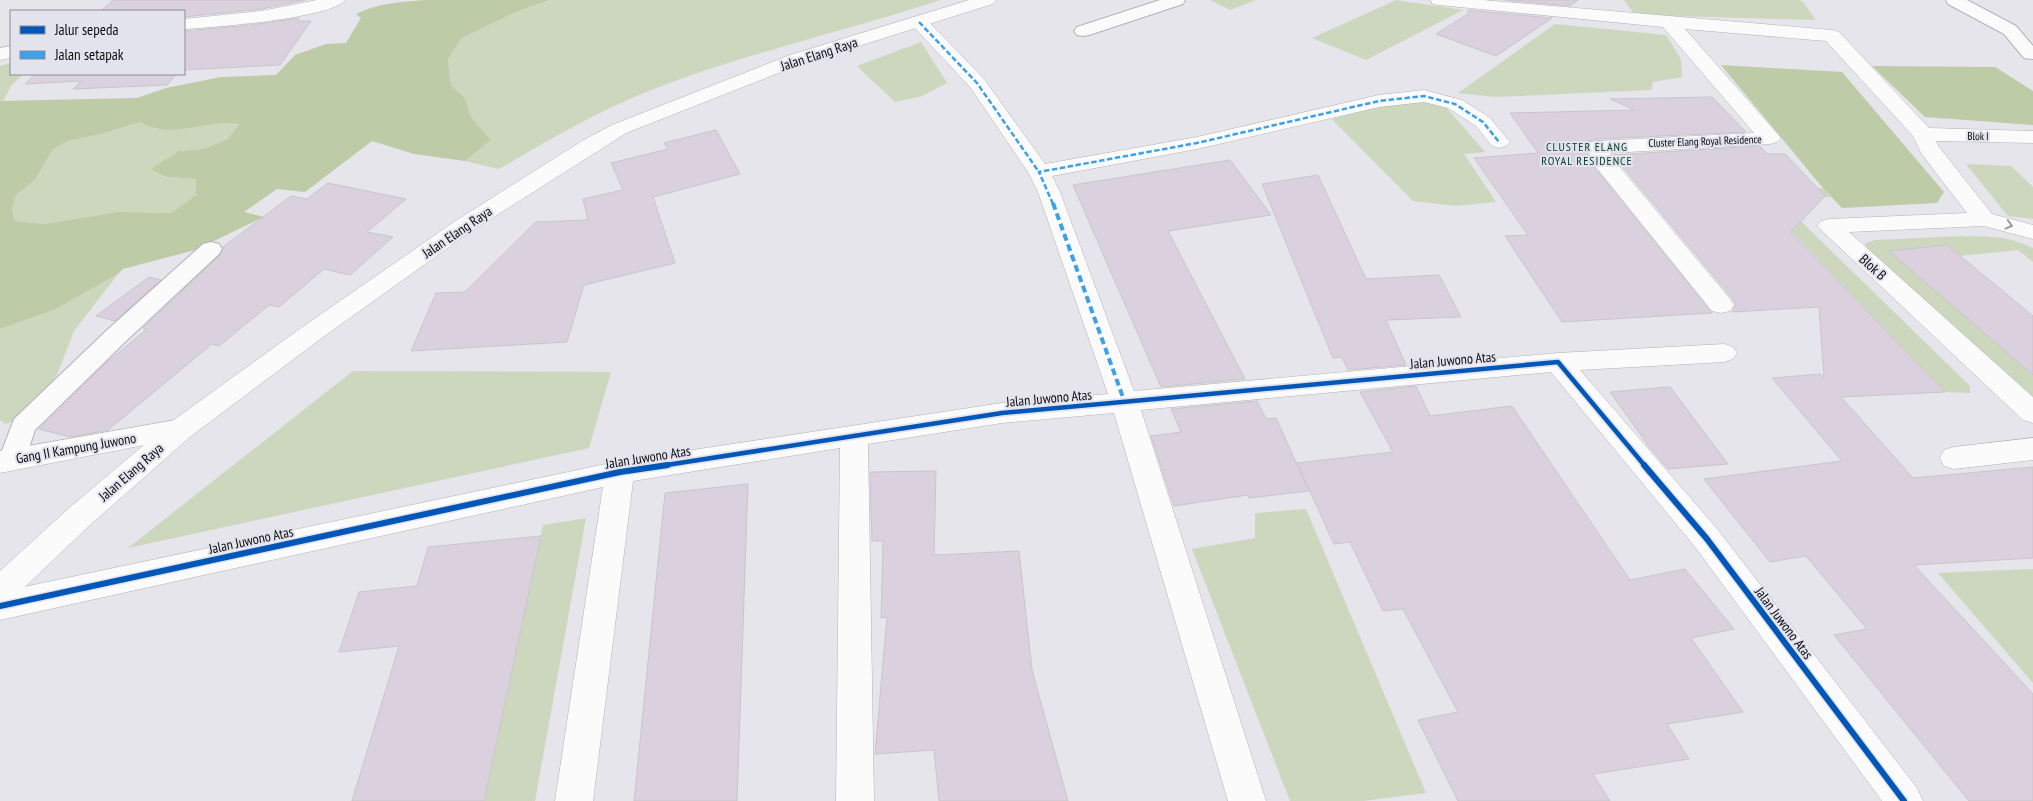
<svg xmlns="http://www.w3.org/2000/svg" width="2033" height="801" font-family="'PT Sans Narrow',sans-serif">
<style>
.green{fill:#cdd7be}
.forest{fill:#bdcba6;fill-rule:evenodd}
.building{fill:#dbd1de;stroke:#c7c6ca}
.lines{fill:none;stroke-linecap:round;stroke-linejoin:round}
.lane-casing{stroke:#b2b2b6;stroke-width:2}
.street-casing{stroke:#b2b2b6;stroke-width:1}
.secondary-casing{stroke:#b2b2b6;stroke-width:1}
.lane{fill:#fbfbfc;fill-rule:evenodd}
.street{fill:#fbfbfc;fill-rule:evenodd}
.secondary{fill:#fbfbfc;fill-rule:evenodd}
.quiet-far1{stroke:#3ca1e9;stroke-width:2.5;stroke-dasharray:5.5 2.5;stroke-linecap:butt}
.quiet{stroke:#3ca1e9;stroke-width:4;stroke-dasharray:7 4;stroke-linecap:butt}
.cycleway-far1-casing{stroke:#e3e3ed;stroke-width:8}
.cycleway-casing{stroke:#e3e3ed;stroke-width:9}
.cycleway-far1{stroke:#0057b8;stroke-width:4.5}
.cycleway{stroke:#0057b8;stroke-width:6}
.oneway{stroke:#9b9b9d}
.labels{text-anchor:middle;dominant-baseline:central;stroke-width:4;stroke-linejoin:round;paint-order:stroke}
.far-street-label{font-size:11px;fill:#0b0b0e;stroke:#e3e3ed}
.far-neighbourhood-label{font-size:12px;letter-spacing:1px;fill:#043c2f;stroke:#e3e3ed}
.street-label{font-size:14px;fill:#0b0b0e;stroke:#e3e3ed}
</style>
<rect width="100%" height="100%" fill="#e5e5eb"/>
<g class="green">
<path d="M549,0H941C845,31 747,53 654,89C599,110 549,140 499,169L465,161L491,140L471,117L465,98L451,85L448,59L462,38L511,14Z"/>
<path d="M1210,0H1256L1230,10Z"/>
<path d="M1396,0L1463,10L1366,60L1312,38Z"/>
<path d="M1624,0H1799L1803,2L1816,20L1635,15Z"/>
<path d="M1555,24L1666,35L1681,59L1682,77L1653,82L1651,90L1496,97L1458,93Z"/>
<path d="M921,42L947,83L922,96L895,102L857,66Z"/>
<path d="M11,63V74H23L11,86L4,100L0,101V66Z"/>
<path d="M1420,99L1445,106L1485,152L1464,154L1496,202L1456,206L1413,201L1332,119L1398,101Z"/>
<path d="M141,122L157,129L188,128L220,122L239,123L228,139L203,149L179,151L167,177L196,179V195L171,213L117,212L44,224L15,221L12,209L16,195L35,180L53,149L68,141L97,135Z"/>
<path d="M1966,164L2011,166L2033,187V219L2008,216Z"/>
<path d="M1823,188L1831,197L1777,198L1970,386V393L1945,392L1752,190Z"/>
<path d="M1961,236C1990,237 2006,235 2033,248V262L2018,250L1960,256L1947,245L1891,251L2033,375V397L1865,250L1866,243L1875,240Z"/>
<path d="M118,274L74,331L57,375L25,416L6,424L0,420V329L56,309Z"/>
<path d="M353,371L611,372L589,448L128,548Z"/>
<path d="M1306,509L1426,793L1363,801H1290L1192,549L1255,538V513Z"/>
<path d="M586,518L535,801H484L543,525Z"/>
<path d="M2033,569V683L1938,573Z"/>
</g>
<g class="forest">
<path d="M425,0H549L511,14L462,38L448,59L451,85L465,98L471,117L491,140L465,161L414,154L372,141L305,192L277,189L244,212L264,217L195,250L123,269L118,274L56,309L0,329V101L137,98L166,88L221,77L276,75L295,55L326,44L346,43L361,18L356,14C378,3 400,2 425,0ZM141,122C145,124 150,127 155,128C179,135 212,119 239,124L228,139L203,149L179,151L151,169L167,177L196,179V195L171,213L117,212L44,224L15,221L12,209L16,195L35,180L53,149L68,141L97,135Z"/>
<path d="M1721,65L1842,72L1944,192L1937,203L1842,208L1823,188Z"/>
<path d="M1872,66L1995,67L2033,91V125L1925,117Z"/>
</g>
<g class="building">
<path d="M113,0H305L261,9L184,17V11H101Z"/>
<path d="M1505,0H1578L1570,6Z"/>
<path d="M1468,10L1552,18L1496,56L1436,34L1468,14Z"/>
<path d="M299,18L298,21H311L280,65L184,70V31L243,26Z"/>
<path d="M35,74H177L167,85L73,89L81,81L25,84Z"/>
<path d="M1712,97L1746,132L1597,139L1587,141L1584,148L1595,168L1712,313L1562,322L1505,236L1528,235L1474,158L1538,153L1510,113L1635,110L1610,99Z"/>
<path d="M716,130L740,174L653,197L675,263L584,285L567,342L411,351L436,293L465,292L536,222L588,220L583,199L623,190L611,163L668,149L664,143Z"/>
<path d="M1760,146L1767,154H1785L1825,196L1791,232L1945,392L1841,397L1913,478L2033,467V558L1914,565L2033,694V801H1969L1834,635L1867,629L1806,556L1770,562L1704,479L1842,461L1772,378L1820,374L1824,377L1819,307L1732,312L1736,304L1732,298L1613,155Z"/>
<path d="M1230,160L1271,215L1168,231L1245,379L1161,387L1073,185Z"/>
<path d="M1318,175L1366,279L1439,275L1461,317L1386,320L1406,365L1348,370L1342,357L1333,358L1262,184Z"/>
<path d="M328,183L406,199L367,232L393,237L350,275L324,269L279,307L269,305L219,346L212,344L108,430L70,437L39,429L106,363L147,329L143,328L220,255L223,247L291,196L307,199Z"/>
<path d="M1947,245L2033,316V375L1889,251Z"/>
<path d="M149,277L161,280L115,321L96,316Z"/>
<path d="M1416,386L1430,416L1512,406L1630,580L1685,569L1734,629L1691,638L1743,712L1667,724L1689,759L1593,774L1610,801H1458L1418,720L1458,712L1403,609L1383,611L1350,542L1334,544L1297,463L1393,452L1360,392Z"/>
<path d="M1670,387L1728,464L1668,469L1650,448L1610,392Z"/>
<path d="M1257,401L1266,419L1276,418L1309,491L1249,498L1248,495L1174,506L1151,436L1181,432L1171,409Z"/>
<path d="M936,471L934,555L1019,551L1032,670L1068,801H939L934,750L875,754L887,617L881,618L883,541H872L870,472Z"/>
<path d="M748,484L737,801H634L665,493Z"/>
<path d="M541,536L484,801H352L399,646L339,652L359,592L417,586L428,547Z"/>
</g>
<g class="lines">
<g class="lane-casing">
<g id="lane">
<path d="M1160,0H1185L1183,4L1089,35L1083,36L1077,35L1074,31L1077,27Z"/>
<path d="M1946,0H1967L2016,26L2033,46V59L2024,58L2004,34L1948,4Z"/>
<path d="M211,242L219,244L222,249L219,254L124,343L35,430L23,466L13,469L3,466L0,456L14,419L106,331L203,244Z"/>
</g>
</g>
<g class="street-casing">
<g id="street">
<path d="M317,0H345C333,18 209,28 184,29V19L261,11Z"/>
<path d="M1430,0H1483L1832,30L1839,32L1929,128L2033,131V143L1936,141L1939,147L1992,214L2033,225V239L1984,226L1849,232L2033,397V423L2023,420L1817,226L1821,221L1829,219L1967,213L1921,153L1913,136L1826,41L1685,29L1781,138L1777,142L1770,144L1610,153L1614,160L1730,299L1734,305L1730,311L1721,313L1712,311L1596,167L1586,147L1589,142L1597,141L1754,133L1663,27L1439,5L1433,4Z"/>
<path d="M919,17L925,18L984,79L1045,164L1197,137L1379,95L1424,90L1462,100L1490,118L1510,142L1506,146L1499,148L1492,146L1476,126L1448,108L1424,102L1379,107L1197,149L1052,176L1060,192L1134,391L1558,353L1724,344L1733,347L1737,353L1733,359L1724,362L1580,370L1718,530L1917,788L1923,801H1882L1696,548L1551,372L1141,410L1266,801H1228L1114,413L1002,423L868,444L874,801H836L840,448L633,481L593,801H555L603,487L0,620V592L620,461L1002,403L1108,394L1038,192L1028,172L970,87L913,26L910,22L913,18Z"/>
<path d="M11,46V58L0,60V48Z"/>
<path d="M181,419L191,422L195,429L191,436L0,473V451Z"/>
<path d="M2033,438V460L1954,469L1944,466L1940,458L1944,450L1954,447Z"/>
</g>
</g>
<g class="secondary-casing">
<path id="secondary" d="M969,0H996L993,4L804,63L626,133L598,151L470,232L319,340L191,436L90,525L11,600L0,604V571L68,509L171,422L301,328L454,222L582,141L612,125L790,55Z"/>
</g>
<use href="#lane" class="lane"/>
<use href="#street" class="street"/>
<use href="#secondary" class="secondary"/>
<g class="quiet-far1">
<path d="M919,22L977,83L1039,172"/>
<path d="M1053,204L1039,172L1197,143L1379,101L1424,96L1455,104L1483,122L1499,142"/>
</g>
<path class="quiet" d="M1053,203L1125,403"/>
<g class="cycleway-far1-casing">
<path id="cycleway-far1" d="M660,466L1002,413L1558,362L1645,466"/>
</g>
<g class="cycleway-casing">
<g id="cycleway">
<path d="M1644,465L1707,539L1904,801"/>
<path d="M0,606L620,472L668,465"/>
</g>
</g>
<use href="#cycleway-far1" class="cycleway-far1"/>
<use href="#cycleway" class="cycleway"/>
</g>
<defs><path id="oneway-chevron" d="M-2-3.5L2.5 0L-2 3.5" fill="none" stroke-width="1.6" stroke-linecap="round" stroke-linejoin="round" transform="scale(1.25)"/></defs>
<use class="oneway" href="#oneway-chevron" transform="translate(2009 225) rotate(14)"/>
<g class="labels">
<g class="far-street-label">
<text transform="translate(1978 136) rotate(1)">Blok I</text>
<text transform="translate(1705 141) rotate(-2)">Cluster Elang Royal Residence</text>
</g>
<g class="far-neighbourhood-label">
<text x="1587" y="146">CLUSTER ELANG<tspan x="1587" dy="14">ROYAL RESIDENCE</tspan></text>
</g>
<g class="street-label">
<text transform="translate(819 54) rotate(-18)">Jalan Elang Raya</text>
<text transform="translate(457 232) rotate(-34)">Jalan Elang Raya</text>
<text transform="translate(1873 267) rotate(42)">Blok B</text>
<text transform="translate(1453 360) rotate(-5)">Jalan Juwono Atas</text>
<text transform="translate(1049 398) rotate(-5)">Jalan Juwono Atas</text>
<text transform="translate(76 448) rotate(-10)">Gang II Kampung Juwono</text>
<text transform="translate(648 457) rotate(-9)">Jalan Juwono Atas</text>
<text transform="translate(131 472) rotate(-41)">Jalan Elang Raya</text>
<text transform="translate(251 540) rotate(-12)">Jalan Juwono Atas</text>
<text transform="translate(1784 623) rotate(53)">Jalan Juwono Atas</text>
</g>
</g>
<rect x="10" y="10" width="175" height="65" fill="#e3e3ed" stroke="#8d8d94"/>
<rect x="20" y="26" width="25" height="8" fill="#0057b8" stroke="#8d8d94"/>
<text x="55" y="35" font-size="15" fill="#0b0b0e">Jalur sepeda</text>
<rect x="20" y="51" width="25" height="8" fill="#3ca1e9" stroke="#8d8d94"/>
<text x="55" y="60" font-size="15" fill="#0b0b0e">Jalan setapak</text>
</svg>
